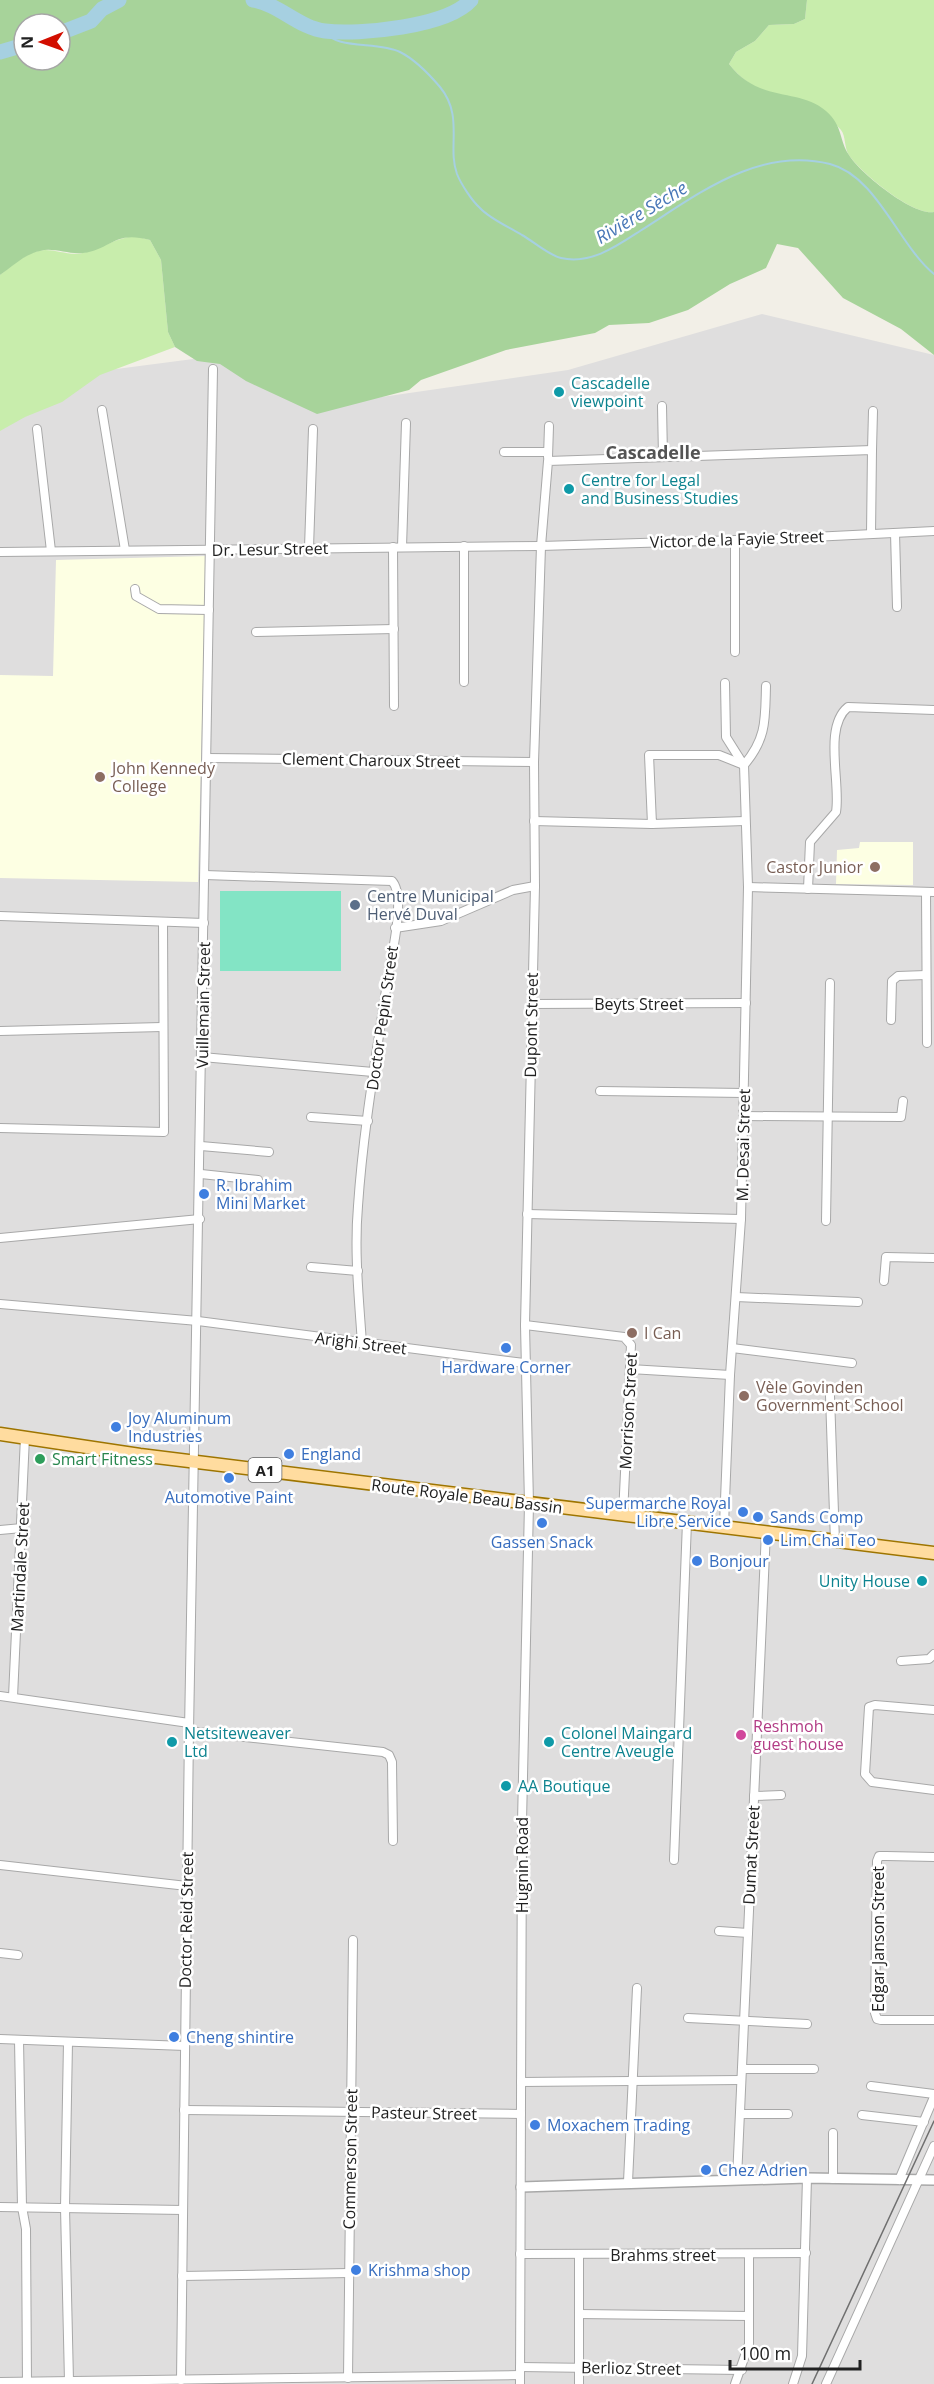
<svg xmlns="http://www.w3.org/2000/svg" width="934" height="2384" font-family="'Open Sans',sans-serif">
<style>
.residential{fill:#dfdede}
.education{fill:#fdffe3}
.grass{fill:#c8edac}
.forest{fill:#a7d39a;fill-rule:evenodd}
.pitch{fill:#83e4c5}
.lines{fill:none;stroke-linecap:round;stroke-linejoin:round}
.stream{stroke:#a6d0e1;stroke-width:2}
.river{stroke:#a6d0e1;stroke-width:15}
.minor-casing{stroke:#a8a8a8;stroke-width:10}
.tertiary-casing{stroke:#a8a8a8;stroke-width:12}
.primary-casing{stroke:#9e7500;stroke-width:15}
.minor{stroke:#fff;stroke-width:8}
.tertiary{stroke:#fff;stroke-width:9}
.primary{stroke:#ffdc9f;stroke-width:12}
.tram{stroke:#6f6f6f;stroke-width:1.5}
.culture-dot{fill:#0f9aa8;stroke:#fff;stroke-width:2}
.education-dot{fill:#8d6e63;stroke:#fff;stroke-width:2}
.service-dot{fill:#5c6f8a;stroke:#fff;stroke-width:2}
.shop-dot{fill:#3f7fe0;stroke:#fff;stroke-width:2}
.leisure-dot{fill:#2e9e5b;stroke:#fff;stroke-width:2}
.hotel-dot{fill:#d1479c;stroke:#fff;stroke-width:2}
.labels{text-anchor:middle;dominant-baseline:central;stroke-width:5;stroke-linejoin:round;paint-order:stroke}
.shield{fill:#fff;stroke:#646464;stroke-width:1.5}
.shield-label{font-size:15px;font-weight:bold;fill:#212121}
.culture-label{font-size:16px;fill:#0d838f;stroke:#fff;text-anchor:start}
.street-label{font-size:16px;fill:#212121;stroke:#fff}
.education-label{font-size:16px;fill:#785e54;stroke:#fff;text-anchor:start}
.service-label{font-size:16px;fill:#4e5e75;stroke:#fff;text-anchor:start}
.shop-label{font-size:16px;fill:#366cbe;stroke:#fff;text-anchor:start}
.leisure-label{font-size:16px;fill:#27864d;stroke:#fff;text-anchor:start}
.hotel-label{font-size:16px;fill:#b23c85;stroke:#fff;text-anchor:start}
.water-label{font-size:18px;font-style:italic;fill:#4877b7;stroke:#fff}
.neighbourhood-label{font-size:18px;font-weight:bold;fill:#545454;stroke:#fff}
</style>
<rect width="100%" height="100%" fill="#f2efe7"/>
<path class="residential" d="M762,314L934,355V2384H0V424L101,371L224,355L326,405L568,370Z"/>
<g class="education">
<path d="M206,556L198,882L0,878V675L53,676L56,560Z"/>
<path d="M860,842H913V885L836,884L837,850L859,848Z"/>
</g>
<g class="grass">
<path d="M807,0H934V212C913,216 861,173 849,155C844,148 846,136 841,130C833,120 815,107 805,101C797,97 786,97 778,95C758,90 742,81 729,64L736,52L755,41L769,25L794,24L805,19Z"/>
<path d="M135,236L150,240L161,260L168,332L175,347L100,375L62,402L25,417L0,431V275C12,266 28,250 45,250C59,250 72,257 86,252C104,247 116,238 135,236Z"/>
</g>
<path class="forest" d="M0,0H807L805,19L794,24L769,25L755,41L736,52L729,64C760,104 798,87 826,111C843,126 839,140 849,155C860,173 913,216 934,212V355L901,329L843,298L798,248L777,244L766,268L730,284L688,310L649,323L609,325L595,333L506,350L421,380L409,390L317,414L246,381L220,364L197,361L175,347L168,332L161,260L150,240C114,230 112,249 83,253C69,255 53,247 40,251C25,254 13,266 0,275ZM24,24H60V60H24Z"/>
<rect class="pitch" x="220" y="891" width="121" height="80"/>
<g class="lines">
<path class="stream" d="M324,31C336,50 378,41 400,52C416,60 429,74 440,87C464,116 447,147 457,174C461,184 472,201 480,208C490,219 509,227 522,235C533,241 548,255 561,258C590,265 617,246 640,231C697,195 758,146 830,164C877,176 899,246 934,274"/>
<g class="river">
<path d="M253,0C279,4 299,28 325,31C359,35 447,27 471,0"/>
<path d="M60,33L91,21L102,9L119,0"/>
<path d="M0,52L24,45"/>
</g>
<g class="minor-casing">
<g id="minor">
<path d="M662,406L663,457"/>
<path d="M102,410L125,550"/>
<path d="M37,429L51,551"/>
<path d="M872,450L873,411"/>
<path d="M504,452H548"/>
<path d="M548,457L549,426"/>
<path d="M895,533L897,607"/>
<path d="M735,540V652"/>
<path d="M464,546V682"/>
<path d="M393,547L394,706"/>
<path d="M402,547L406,423"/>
<path d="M309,548L313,429"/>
<path d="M0,552L541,546L772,539L934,531"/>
<path d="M135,589L136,596L159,609L209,610"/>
<path d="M256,632L394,629"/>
<path d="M725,683L726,737L743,764"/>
<path d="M207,758L534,762"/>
<path d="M744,765L719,755H649L652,824L745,821"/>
<path d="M744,765C767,738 765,719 766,686"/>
<path d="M534,821L652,824"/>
<path d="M205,875L392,881C407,897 390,961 387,983C376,1057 363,1132 358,1206C354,1252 359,1298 362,1344"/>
<path d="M748,887L934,892"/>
<path d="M808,889L810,842L836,812C841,783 823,727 848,707L934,710"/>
<path d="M926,892L927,1043"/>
<path d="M0,916L204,923"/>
<path d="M395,928L441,921L513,890L535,886"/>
<path d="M531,1004L746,1003"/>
<path d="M891,1020L892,981L898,976L926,975"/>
<path d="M0,1031L162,1027"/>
<path d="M202,1057L373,1072"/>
<path d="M600,1091L744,1093"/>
<path d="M743,1116L901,1117L903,1101"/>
<path d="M311,1117L368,1121"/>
<path d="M0,1128L164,1132L163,922"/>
<path d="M201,1146L269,1152"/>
<path d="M201,1174L258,1180"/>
<path d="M527,1214L741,1219"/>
<path d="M826,1221L830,983"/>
<path d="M0,1238L200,1219"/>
<path d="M311,1267L358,1271"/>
<path d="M884,1281L886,1257L934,1258"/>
<path d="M736,1297L858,1302"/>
<path d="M0,1304L198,1321L524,1363"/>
<path d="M525,1325L624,1337L631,1345L623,1515"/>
<path d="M732,1348L852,1363"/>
<path d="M630,1369L730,1375"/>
<path d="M830,1396L835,1542"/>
<path d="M724,1525L730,1375L741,1219L748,887L744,765"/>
<path d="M0,1530L22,1528"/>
<path d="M901,1661L929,1659L934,1654"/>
<path d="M0,1696L189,1723"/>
<path d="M13,1697L25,1437"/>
<path d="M934,1710L875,1705L869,1707L865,1774L872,1782L934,1790"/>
<path d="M189,1731L383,1752L389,1755L392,1762L393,1841"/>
<path d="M754,1796L781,1795"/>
<path d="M934,1857L886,1856H879L877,1861L875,2013L877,2019L881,2020H934"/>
<path d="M674,1860L687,1522"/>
<path d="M0,1865L187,1886"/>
<path d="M719,1931L748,1933"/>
<path d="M0,1953L18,1955"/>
<path d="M688,2018L807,2024"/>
<path d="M0,2039L185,2046"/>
<path d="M19,2040L22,2207L26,2229L27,2384"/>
<path d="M68,2042L65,2208L69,2381"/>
<path d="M742,2069H814"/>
<path d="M521,2082L741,2080"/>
<path d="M871,2086L934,2094"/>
<path d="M184,2110L521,2114"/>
<path d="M740,2114H788"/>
<path d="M862,2115L924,2122"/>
<path d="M833,2133V2179"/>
<path d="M737,2179L766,1531"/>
<path d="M899,2180L934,2097"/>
<path d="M628,2182L637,1988"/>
<path d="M0,2207L183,2210"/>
<path d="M520,2254L806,2253"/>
<path d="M579,2254V2384"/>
<path d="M182,2276L349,2273"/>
<path d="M579,2314L749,2316"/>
<path d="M520,2367L742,2370"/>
<path d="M348,2378L353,1940"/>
<path d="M181,2380L189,1731L213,369"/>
<path d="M0,2382L520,2375"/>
<path d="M520,2384L522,1822L529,1504L525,1325L535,886L534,762L541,546L548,461L872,450L871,534"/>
<path d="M735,2384L749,2344V2255"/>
<path d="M793,2384L802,2356L807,2178"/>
<path d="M826,2384L934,2146"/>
</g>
</g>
<g class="tertiary-casing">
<path id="tertiary" d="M521,2187L807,2178L934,2180"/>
</g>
<g class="primary-casing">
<path id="primary" d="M0,1434L140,1455L934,1553"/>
</g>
<use href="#minor" class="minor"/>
<use href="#tertiary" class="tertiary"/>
<use href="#primary" class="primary"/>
<path class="tram" d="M812,2384L934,2121"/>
</g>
<g class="culture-dot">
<circle cx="559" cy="392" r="6"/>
<circle cx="569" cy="489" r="6"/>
<circle cx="922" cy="1581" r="6"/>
<circle cx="172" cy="1742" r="6"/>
<circle cx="549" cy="1742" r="6"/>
<circle cx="506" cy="1786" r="6"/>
</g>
<g class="education-dot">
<circle cx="100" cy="777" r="6"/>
<circle cx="875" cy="867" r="6"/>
<circle cx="632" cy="1333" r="6"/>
<circle cx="744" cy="1396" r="6"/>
</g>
<circle class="service-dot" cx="355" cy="905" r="6"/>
<g class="shop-dot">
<circle cx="204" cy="1194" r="6"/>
<circle cx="506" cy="1348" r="6"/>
<circle cx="116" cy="1427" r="6"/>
<circle cx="289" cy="1454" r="6"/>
<circle cx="229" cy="1478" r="6"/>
<circle cx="743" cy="1512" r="6"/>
<circle cx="758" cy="1517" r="6"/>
<circle cx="542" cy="1523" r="6"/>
<circle cx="768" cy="1540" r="6"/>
<circle cx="697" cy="1561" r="6"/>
<circle cx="174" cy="2037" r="6"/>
<circle cx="535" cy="2125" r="6"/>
<circle cx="706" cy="2170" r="6"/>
<circle cx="356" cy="2270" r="6"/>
</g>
<circle class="leisure-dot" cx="40" cy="1459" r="6"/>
<circle class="hotel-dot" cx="741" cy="1735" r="6"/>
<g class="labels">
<rect class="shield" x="248.5" y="1458" width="33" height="24" rx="4.5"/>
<g class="shield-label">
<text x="265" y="1470">A1</text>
</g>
<g class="culture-label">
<text x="571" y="383">Cascadelle<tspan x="571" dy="18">viewpoint</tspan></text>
<text x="581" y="480">Centre for Legal<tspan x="581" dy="18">and Business Studies</tspan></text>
<text x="910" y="1581" text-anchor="end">Unity House</text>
<text x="184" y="1733">Netsiteweaver<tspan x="184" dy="18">Ltd</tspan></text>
<text x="561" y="1733">Colonel Maingard<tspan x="561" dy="18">Centre Aveugle</tspan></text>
<text x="518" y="1786">AA Boutique</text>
</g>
<g class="street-label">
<text transform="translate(737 539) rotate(-2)">Victor de la Fayie Street</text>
<text transform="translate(270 549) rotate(-1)">Dr. Lesur Street</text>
<text transform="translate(371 760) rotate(1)">Clement Charoux Street</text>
<text x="639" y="1004">Beyts Street</text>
<text transform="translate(203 1005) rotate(-89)">Vuillemain Street</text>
<text transform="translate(382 1018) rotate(-82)">Doctor Pepin Street</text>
<text transform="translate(531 1025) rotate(-89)">Dupont Street</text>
<text transform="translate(743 1145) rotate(-89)">M. Desai Street</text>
<text transform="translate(361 1343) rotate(7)">Arighi Street</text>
<text transform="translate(628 1411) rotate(-87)">Morrison Street</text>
<text transform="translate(467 1496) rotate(7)">Route Royale Beau Bassin</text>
<text transform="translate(20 1567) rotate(-87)">Martindale Street</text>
<text transform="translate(751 1855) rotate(-87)">Dumat Street</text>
<text transform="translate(522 1865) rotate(-90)">Hugnin Road</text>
<text transform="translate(186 1920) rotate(-89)">Doctor Reid Street</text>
<text transform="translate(878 1939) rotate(-90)">Edgar Janson Street</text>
<text transform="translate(424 2113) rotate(1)">Pasteur Street</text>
<text transform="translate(350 2159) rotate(-89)">Commerson Street</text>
<text x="663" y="2255">Brahms street</text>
<text transform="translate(631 2368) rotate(1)">Berlioz Street</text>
</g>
<g class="education-label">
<text x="112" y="768">John Kennedy<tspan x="112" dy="18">College</tspan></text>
<text x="863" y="867" text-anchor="end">Castor Junior</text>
<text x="644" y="1333">I Can</text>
<text x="756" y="1387">Vèle Govinden<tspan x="756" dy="18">Government School</tspan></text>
</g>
<g class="service-label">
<text x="367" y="896">Centre Municipal<tspan x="367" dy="18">Hervé Duval</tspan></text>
</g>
<g class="shop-label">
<text x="216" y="1185">R. Ibrahim<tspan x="216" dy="18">Mini Market</tspan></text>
<text x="506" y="1367" text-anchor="middle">Hardware Corner</text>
<text x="128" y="1418">Joy Aluminum<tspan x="128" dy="18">Industries</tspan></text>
<text x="301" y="1454">England</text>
<text x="229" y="1497" text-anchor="middle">Automotive Paint</text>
<text x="731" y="1503" text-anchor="end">Supermarche Royal<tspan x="731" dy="18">Libre Service</tspan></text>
<text x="770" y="1517">Sands Comp</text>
<text x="780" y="1540">Lim Chai Teo</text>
<text x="542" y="1542" text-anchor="middle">Gassen Snack</text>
<text x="709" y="1561">Bonjour</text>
<text x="186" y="2037">Cheng shintire</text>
<text x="547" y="2125">Moxachem Trading</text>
<text x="718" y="2170">Chez Adrien</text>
<text x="368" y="2270">Krishma shop</text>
</g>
<g class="leisure-label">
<text x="52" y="1459">Smart Fitness</text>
</g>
<g class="hotel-label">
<text x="753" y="1726">Reshmoh<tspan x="753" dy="18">guest house</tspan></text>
</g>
<g class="water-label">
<text transform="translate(641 212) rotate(-31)">Rivière Sèche</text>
</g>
<g class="neighbourhood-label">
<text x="653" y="452">Cascadelle</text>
</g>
</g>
<g transform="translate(42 42) rotate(269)"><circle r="28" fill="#ffffff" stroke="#a6a6a6" stroke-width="1.5"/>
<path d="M0-4.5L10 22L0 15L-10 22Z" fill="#d20e00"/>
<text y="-9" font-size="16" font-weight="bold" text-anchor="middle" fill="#212121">N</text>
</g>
<path d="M730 2360v9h130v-9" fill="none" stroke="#212121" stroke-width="3"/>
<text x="739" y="2360" font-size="18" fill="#212121" stroke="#ffffff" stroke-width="4.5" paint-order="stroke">100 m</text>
</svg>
